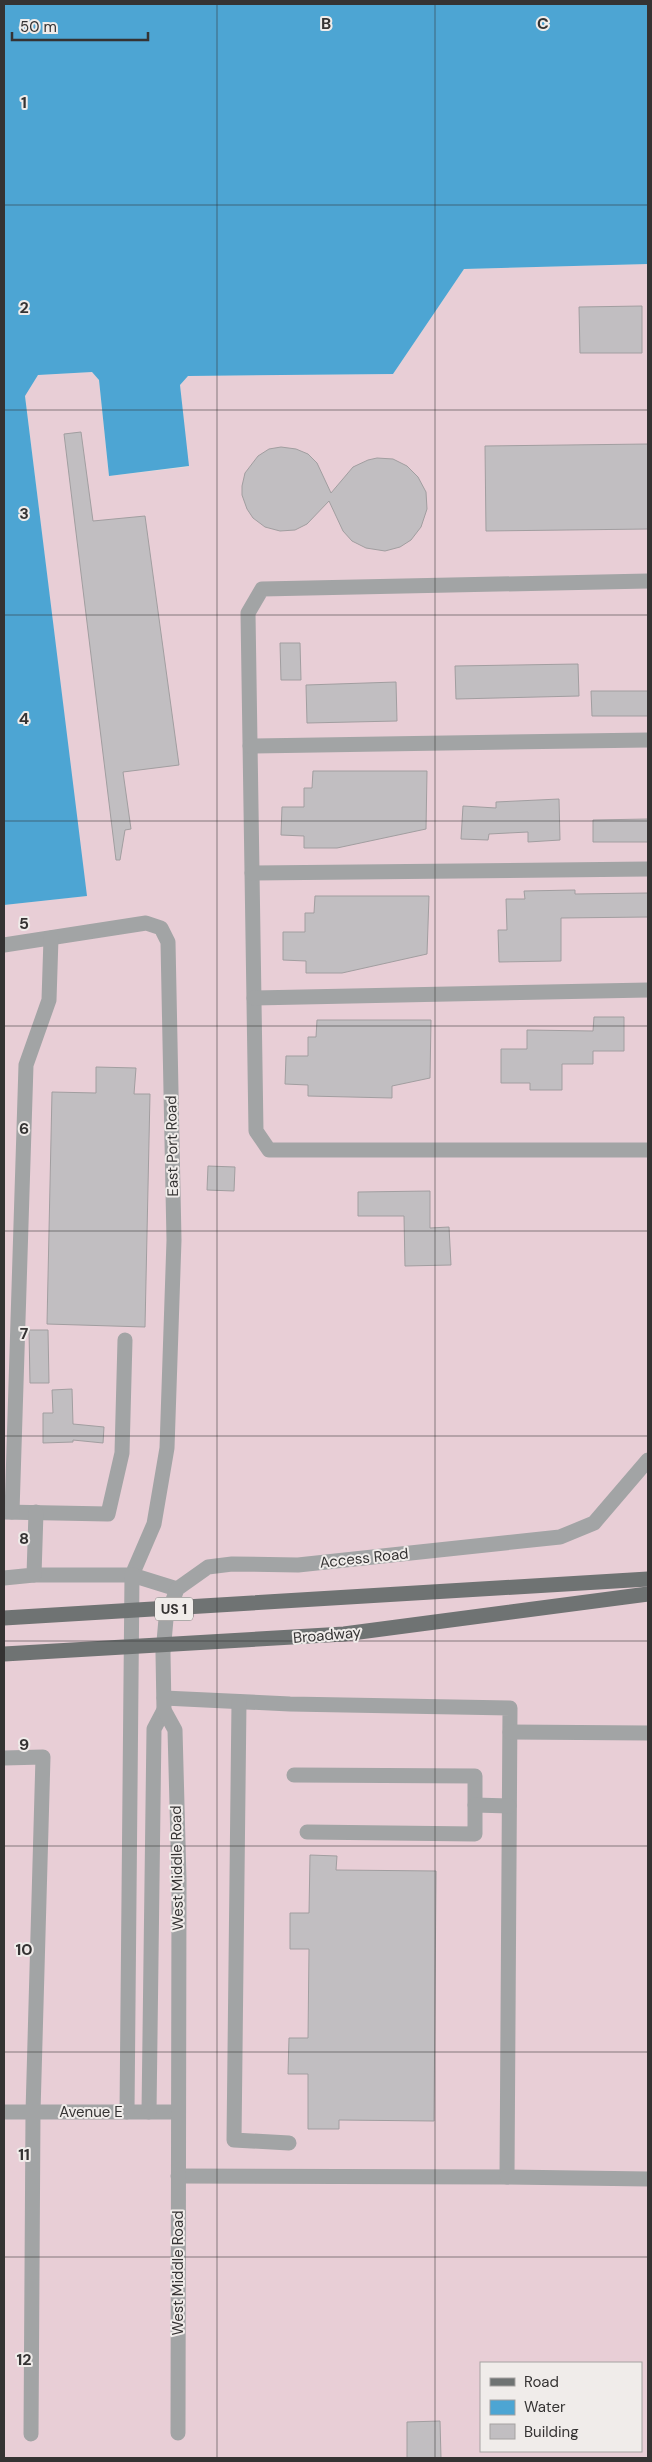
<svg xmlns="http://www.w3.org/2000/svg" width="652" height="2462" font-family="'DM Sans',sans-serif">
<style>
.industrial{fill:#e8ced6;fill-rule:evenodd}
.water{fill:#4da5d3}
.building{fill:#c1bec1;stroke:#a19ea0}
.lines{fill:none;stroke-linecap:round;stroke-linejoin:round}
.minor{stroke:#a2a4a5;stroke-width:15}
.major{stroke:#6f7373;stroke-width:15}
.grid{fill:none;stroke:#353333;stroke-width:1;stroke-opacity:0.55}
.labels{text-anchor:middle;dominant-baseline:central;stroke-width:4;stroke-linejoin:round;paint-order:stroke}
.shield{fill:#f0ecea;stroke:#6d6a6a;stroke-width:1}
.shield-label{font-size:14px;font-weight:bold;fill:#353333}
.street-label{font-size:15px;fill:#353333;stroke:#f0ecea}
.grid-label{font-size:16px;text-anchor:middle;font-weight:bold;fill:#353333;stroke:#f0ecea;stroke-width:4;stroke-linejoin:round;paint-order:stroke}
</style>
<rect width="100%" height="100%" fill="#e3dfdd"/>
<path class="industrial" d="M648,264V2458H4V905L86,896L25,395L38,375L92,372L99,380L109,476L188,467L180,385L188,376L393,374L464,269ZM481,2363H641V2451H481Z"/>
<path class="water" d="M4,4H648V264L464,269L393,374L188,376L180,385L189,466L109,476L99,380L92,372L38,375L25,396L87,896L4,905Z"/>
<g class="building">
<path d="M642,306V353H580L579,307Z"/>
<path d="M81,432L93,521L145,516L179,765L123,772L131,829L125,830L120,860H116L64,434Z"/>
<path d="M648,444V529L486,531L485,446Z"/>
<path d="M281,447L296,449L308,454L317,463L331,493L353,467L368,460L377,458L393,459L407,466L418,477L426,492L427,509L421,527L411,540L400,547L385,551L366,548L352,541L343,531L329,501L307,524L295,530L280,531L265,527L253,518L247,509L242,495V486L245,473L258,456L269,449Z"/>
<path d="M280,643H300L301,680H281Z"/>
<path d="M578,664L579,696L456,699L455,666Z"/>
<path d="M396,682L397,721L307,723L306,685Z"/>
<path d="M591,691H648V716H592Z"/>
<path d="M313,771H427L426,829L337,848H304V836L281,835L282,807H304V788H312Z"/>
<path d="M559,799L560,840L528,842V832L489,834L488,840L461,839L463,806L496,808V802Z"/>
<path d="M648,819V842H593V820Z"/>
<path d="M575,890V894L648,893V917L561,918V961L499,962L498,930H507L506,899H525L524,891Z"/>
<path d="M315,896H429L427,954L342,973H306V961L283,960V932H305V913H314Z"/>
<path d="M594,1017H624V1051H593V1064H562V1090H530V1083H501V1049H527V1030L593,1031Z"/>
<path d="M317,1020H431L430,1078L392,1086V1098L308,1096V1085L285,1084L286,1056H308V1037H316Z"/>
<path d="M96,1067L136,1068L134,1094H150L145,1327L47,1324L52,1092L96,1093Z"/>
<path d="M208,1166L235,1167L234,1191L207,1190Z"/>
<path d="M430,1191V1228L449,1227L451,1265L405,1266L404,1216H358V1192Z"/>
<path d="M29,1330H48L49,1383H30Z"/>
<path d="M72,1389L73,1424L104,1427L103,1443L73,1440V1442L43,1443V1413H53L52,1390Z"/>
<path d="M310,1855L337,1856L336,1870L436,1871L434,2121L339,2120V2129H308V2074H288L289,2038H308L309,1949H290V1913H309Z"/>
<path d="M440,2421L441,2458H407V2422Z"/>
</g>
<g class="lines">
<g class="minor">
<path d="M648,581L262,589L248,613L256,1131L269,1150H648"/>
<path d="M250,746L648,740"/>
<path d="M252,873L648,869"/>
<path d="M4,945L146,923L161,928L168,942L174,1240L167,1448L154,1524L132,1575H34"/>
<path d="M254,998L648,990"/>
<path d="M4,1512L108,1514L122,1453L125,1340"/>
<path d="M12,1512L26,1065L49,1000L51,938"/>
<path d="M4,1578L34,1575L36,1512"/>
<path d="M164,1698L290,1704L510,1708L507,2177L178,2176"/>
<path d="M239,1702L234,2140L289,2143"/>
<path d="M510,1732L648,1733"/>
<path d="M4,1758L43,1757L33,2112L31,2434"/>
<path d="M294,1775L475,1776V1805"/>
<path d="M307,1832L475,1834V1805L509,1806"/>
<path d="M4,2112H178"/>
<path d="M127,2112L132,1575L177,1589"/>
<path d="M149,2112L154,1729L164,1710"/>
<path d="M507,2177L648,2179"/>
<path d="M178,2433L179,1880L175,1730L164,1710L163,1653L166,1619L177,1589L208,1567L232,1564L298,1565L560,1537L594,1523L648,1460"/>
</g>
<g class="major">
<path d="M4,1618L648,1579"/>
<path d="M4,1654L344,1634L648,1594"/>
</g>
</g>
<path class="grid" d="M217,4V2458M435,4V2458M4,205H648M4,410H648M4,615H648M4,821H648M4,1026H648M4,1231H648M4,1436H648M4,1641H648M4,1846H648M4,2052H648M4,2257H648"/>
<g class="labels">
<rect class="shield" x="155" y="1597.5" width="38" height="23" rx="4"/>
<g class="shield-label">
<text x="174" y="1609">US 1</text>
</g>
<g class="street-label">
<text transform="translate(172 1146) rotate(-91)">East Port Road</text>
<text transform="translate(364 1558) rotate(-6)">Access Road</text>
<text transform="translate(327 1635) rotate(-5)">Broadway</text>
<text transform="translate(177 1868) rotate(-91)">West Middle Road</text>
<text x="91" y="2112">Avenue E</text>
<text transform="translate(178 2273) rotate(-90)">West Middle Road</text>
</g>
</g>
<g class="grid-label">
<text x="326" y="29">B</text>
<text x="543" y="29">C</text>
<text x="24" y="108">1</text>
<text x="24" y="313">2</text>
<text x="24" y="519">3</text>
<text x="24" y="724">4</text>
<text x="24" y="929">5</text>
<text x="24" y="1134">6</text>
<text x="24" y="1339">7</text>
<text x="24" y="1544">8</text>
<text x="24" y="1750">9</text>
<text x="24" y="1955">10</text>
<text x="24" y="2160">11</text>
<text x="24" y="2365">12</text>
</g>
<rect width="652" height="2462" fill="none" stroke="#353333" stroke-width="10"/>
<rect x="480" y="2362" width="162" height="90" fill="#f0ecea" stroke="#a5a2a1"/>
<rect x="490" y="2378" width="25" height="8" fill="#6f7373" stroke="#a5a2a1"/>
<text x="524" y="2387" font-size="15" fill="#353333">Road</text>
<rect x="490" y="2400" width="25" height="15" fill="#4da5d3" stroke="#a5a2a1"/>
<text x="524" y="2412" font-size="15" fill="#353333">Water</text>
<rect x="490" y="2424" width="25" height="15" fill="#c1bec1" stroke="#a5a2a1"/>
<text x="524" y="2437" font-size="15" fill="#353333">Building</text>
<path d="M12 32v8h136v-8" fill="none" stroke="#353333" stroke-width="2.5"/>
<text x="20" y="32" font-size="15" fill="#353333" stroke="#f0ecea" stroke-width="4" paint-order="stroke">50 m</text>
</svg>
